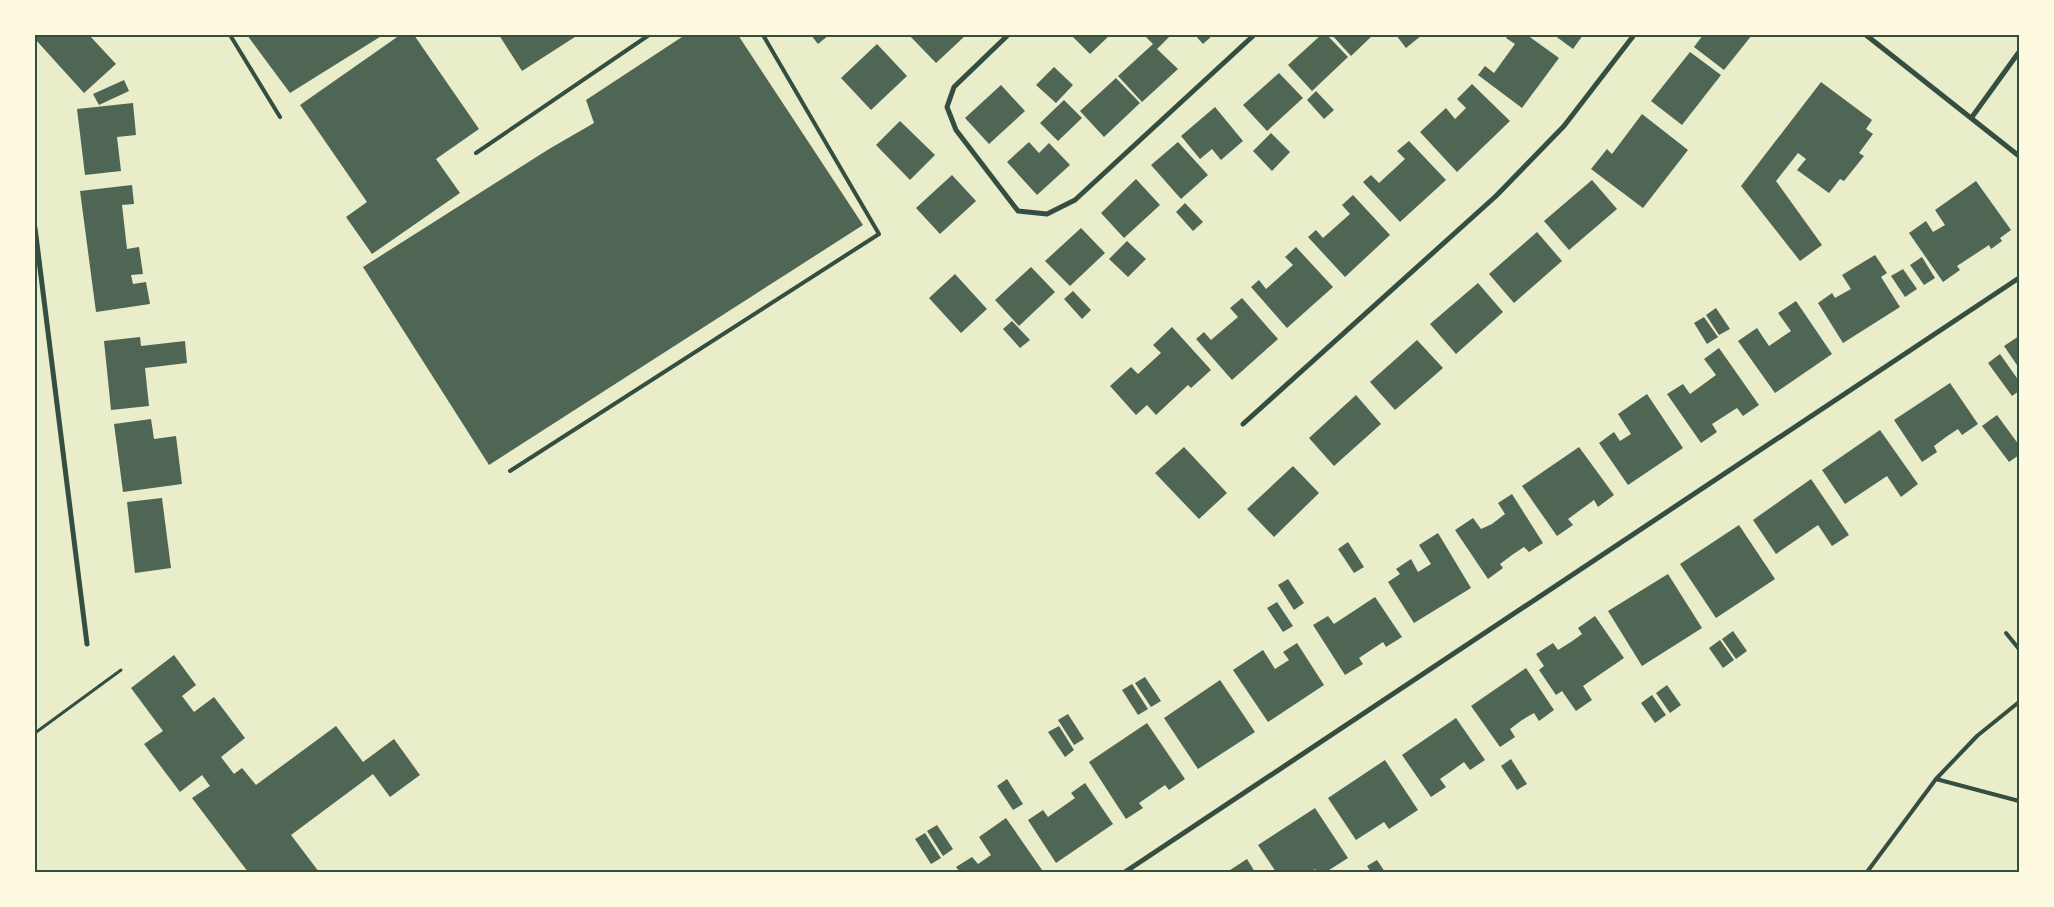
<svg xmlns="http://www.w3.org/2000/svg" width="2054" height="907" font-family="Georgia,serif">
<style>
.building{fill:#4f6655}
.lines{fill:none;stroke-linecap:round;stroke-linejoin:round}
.path{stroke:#344e41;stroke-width:3}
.service{stroke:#344e41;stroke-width:4}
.minor{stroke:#344e41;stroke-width:5}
.neatline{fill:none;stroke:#344e41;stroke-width:2}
</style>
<rect width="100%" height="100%" fill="#e9edc9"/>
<g class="building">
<path d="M38,35H89L116,64L84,93L35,39Z"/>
<path d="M247,35H383L290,93Z"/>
<path d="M400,35H414L479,129L436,159L460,193L372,254L346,217L367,202L300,105Z"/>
<path d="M499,35H578L522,71Z"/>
<path d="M685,35H738L863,225L489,465L363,267L549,149L594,123L586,100Z"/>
<path d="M811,35H829L818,44Z"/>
<path d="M909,35H966L936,63Z"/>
<path d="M1071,35H1110L1090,54Z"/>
<path d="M1144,35H1171L1157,49L1178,69L1142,102L1118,76L1153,44Z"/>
<path d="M1195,35H1213L1203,44Z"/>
<path d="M1321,35H1327L1348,57L1312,91L1288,65Z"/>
<path d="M1332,35H1373L1351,56Z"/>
<path d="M1396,35H1422L1406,48Z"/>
<path d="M1508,35H1527L1559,58L1522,108L1478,75L1485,66L1494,73L1515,44L1506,38Z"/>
<path d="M1554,35H1583L1573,49Z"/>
<path d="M1703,35H1752L1724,70L1694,47Z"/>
<path d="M877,44L907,76L871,110L841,78Z"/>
<path d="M1690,52L1721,75L1682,125L1651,101Z"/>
<path d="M1054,67L1073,85L1056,103L1036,85Z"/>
<path d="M1279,73L1303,98L1267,131L1243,105Z"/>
<path d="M1116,78L1140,103L1104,137L1080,111Z"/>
<path d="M124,80L129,91L99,105L93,94Z"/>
<path d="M1821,82L1872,120L1866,129L1873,134L1859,153L1864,156L1844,181L1840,179L1829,193L1797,170L1806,159L1798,153L1776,181L1822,245L1800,261L1741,186Z"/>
<path d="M1472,84L1510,121L1457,172L1420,132L1446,108L1455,119L1466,108L1457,99Z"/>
<path d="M1001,85L1025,111L989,144L965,118Z"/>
<path d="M1316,91L1334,110L1324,119L1307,100Z"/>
<path d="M1064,100L1082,118L1058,141L1040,123Z"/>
<path d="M133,103L136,135L117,137L121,171L85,175L77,109Z"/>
<path d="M1215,107L1243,141L1221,160L1212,149L1200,159L1181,136Z"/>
<path d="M1642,114L1688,150L1643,208L1591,169L1607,149L1612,154Z"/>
<path d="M900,121L935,155L910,180L876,145Z"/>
<path d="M1271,133L1290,152L1272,171L1253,151Z"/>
<path d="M1409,141L1446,180L1400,222L1363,182L1371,175L1379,183L1405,159L1397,151Z"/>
<path d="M1029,142L1039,153L1049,143L1070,165L1037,195L1007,162Z"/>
<path d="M1178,142L1208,175L1181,199L1151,165Z"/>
<path d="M952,175L976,201L940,234L916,208Z"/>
<path d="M1136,179L1160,205L1124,238L1101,213Z"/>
<path d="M1592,180L1617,209L1569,250L1544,221Z"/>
<path d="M1976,181L2011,230L2000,238L2002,241L1991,249L1989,245L1957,266L1960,270L1943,282L1909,233L1926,221L1933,232L1945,225L1935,210Z"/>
<path d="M132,185L134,204L122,205L127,249L139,247L143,274L131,275L133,284L146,282L150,304L96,312L80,191Z"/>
<path d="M1353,195L1390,235L1345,277L1308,237L1316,230L1323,238L1350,214L1342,205Z"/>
<path d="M1185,203L1203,222L1193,231L1176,212Z"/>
<path d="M1081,228L1105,253L1070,286L1045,261Z"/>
<path d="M1537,232L1562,261L1514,303L1489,274Z"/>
<path d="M1127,241L1146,259L1128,277L1109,259Z"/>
<path d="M1296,247L1333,287L1287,328L1251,287L1259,280L1266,289L1293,265L1285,257Z"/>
<path d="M1875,255L1887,273L1881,277L1900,307L1843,343L1818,303L1832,293L1835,298L1851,289L1842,275Z"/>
<path d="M1922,257L1935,278L1924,285L1910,265Z"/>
<path d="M1031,267L1055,292L1019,326L995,300Z"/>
<path d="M1903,269L1917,289L1905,297L1891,276Z"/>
<path d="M955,274L987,309L961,333L929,298Z"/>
<path d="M1478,283L1503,312L1456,354L1430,324Z"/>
<path d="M1073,291L1091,310L1082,319L1064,299Z"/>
<path d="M1242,298L1278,339L1232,380L1196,339L1204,332L1211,340L1238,317L1230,308Z"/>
<path d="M1796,301L1832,354L1775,393L1738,341L1757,328L1769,346L1791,331L1778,313Z"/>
<path d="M1716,308L1730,329L1719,335L1706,315Z"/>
<path d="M1704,317L1718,337L1707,344L1694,323Z"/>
<path d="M1012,321L1030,340L1020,348L1003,329Z"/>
<path d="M1172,327L1211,370L1191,388L1188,385L1156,415L1147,405L1136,415L1110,386L1131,367L1138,374L1161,353L1153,345Z"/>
<path d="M2019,336V368L2004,346Z"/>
<path d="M140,337L141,346L185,341L187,363L145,368L149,406L111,410L104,341Z"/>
<path d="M1417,340L1443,368L1395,410L1370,382Z"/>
<path d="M1719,348L1759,405L1743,416L1737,408L1712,424L1717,432L1701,443L1667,394L1683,384L1690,394L1716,375L1704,359Z"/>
<path d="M2000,354L2019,381V391L2012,396L1988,363Z"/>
<path d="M1950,383L1978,424L1962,435L1958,429L1946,437L1934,446L1937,452L1922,462L1894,420Z"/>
<path d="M1647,394L1683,448L1628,485L1599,443L1614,432L1620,441L1631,434L1618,414Z"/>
<path d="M1356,395L1381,424L1334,466L1309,438Z"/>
<path d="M1997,415L2019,445V455L2009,462L1982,426Z"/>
<path d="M151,419L154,439L176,436L182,484L123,492L114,424Z"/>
<path d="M1880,430L1918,484L1901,497L1887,476L1845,504L1822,470Z"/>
<path d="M1184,447L1227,493L1199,519L1155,473Z"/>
<path d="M1579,447L1614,495L1598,507L1594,500L1568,519L1573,525L1557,536L1522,486Z"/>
<path d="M1293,466L1319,493L1274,537L1247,509Z"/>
<path d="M1811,479L1849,535L1832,546L1818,525L1776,554L1753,520Z"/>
<path d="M1512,494L1543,543L1529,552L1524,547L1512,555L1500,564L1503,568L1488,579L1455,530L1473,518L1481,529L1492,524L1505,514L1498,503Z"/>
<path d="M162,498L171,568L135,573L127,502Z"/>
<path d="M1739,525L1775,579L1716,618L1680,564Z"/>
<path d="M1438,533L1471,588L1414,623L1388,582L1400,574L1396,569L1411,559L1418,572L1431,564L1419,545Z"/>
<path d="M1348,542L1364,567L1354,573L1338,549Z"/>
<path d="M1668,574L1702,628L1642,666L1608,611Z"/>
<path d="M1288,579L1304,603L1294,610L1278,585Z"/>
<path d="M1375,597L1402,637L1386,647L1383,642L1359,658L1363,664L1345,675L1313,625L1328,616L1334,624Z"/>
<path d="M1277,602L1293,626L1283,632L1267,608Z"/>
<path d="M1595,616L1624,658L1583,686L1592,700L1576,711L1562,691L1556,695L1539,670L1544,666L1536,654L1553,643L1558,650L1571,642L1582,634L1578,628Z"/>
<path d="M1733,631L1747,651L1736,659L1722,639Z"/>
<path d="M1720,640L1734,660L1723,668L1709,648Z"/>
<path d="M1297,643L1324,685L1268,722L1233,670L1263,650L1275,669L1289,660L1283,652Z"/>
<path d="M174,655L196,685L182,696L194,712L214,697L245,738L221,757L234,774L242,768L256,785L336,726L363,762L394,739L420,775L390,797L373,774L291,835L319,872H248L192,798L210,786L202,775L180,792L144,744L163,731L131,688Z"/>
<path d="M1526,668L1554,710L1539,721L1534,713L1522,720L1510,729L1515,737L1500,747L1471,706Z"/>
<path d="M1145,677L1161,701L1151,707L1135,683Z"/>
<path d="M1220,680L1255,732L1198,769L1164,718Z"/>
<path d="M1132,684L1148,709L1138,715L1122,690Z"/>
<path d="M1667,685L1681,705L1670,713L1656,693Z"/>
<path d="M1652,695L1666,715L1655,723L1641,703Z"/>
<path d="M1068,714L1084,739L1074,745L1058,720Z"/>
<path d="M1456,718L1485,760L1470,770L1464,762L1453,770L1440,779L1446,787L1431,797L1402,755Z"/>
<path d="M1147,723L1185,779L1169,790L1165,785L1139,803L1143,808L1126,819L1089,762Z"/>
<path d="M1059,726L1074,750L1065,757L1048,732Z"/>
<path d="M1511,759L1527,784L1517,790L1501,766Z"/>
<path d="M1385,760L1418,810L1389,829L1384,822L1356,840L1328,798Z"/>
<path d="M1007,779L1023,804L1013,810L997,786Z"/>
<path d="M1085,783L1113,824L1056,863L1028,820L1043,810L1048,817L1075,798L1071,793Z"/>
<path d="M1315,808L1348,858L1326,872H1317L1315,869L1311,872H1276L1258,845Z"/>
<path d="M1006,818L1042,870L1039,872H960L956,867L972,857L978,864L991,855L979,837Z"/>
<path d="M937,825L953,849L943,856L927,831Z"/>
<path d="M925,833L941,858L931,864L915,839Z"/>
<path d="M1247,859L1255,872H1227Z"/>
<path d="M1377,860L1385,872H1371L1367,866Z"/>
</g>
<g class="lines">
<path class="path" d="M35,733L121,670"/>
<g class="service">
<path d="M230,35L280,117"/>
<path d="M476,153L649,35"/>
<path d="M510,471L879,234L763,35"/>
<path d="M2006,633L2019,649"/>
<path d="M1936,779L2019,801"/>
<path d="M1867,872L1936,779L1977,736L2019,702"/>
</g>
<g class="minor">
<path d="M1008,35L954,87L947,107L956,130L1018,211L1047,214L1075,200L1254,35"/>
<path d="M1866,35L2019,156"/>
<path d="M1972,117L2019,52"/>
<path d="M35,228L87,644"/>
<path d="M1243,424L1496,196L1564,126L1634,35"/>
<path d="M1125,872L2019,278"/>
</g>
</g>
<rect width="2054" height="907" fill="none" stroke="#fefae0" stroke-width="72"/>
<rect x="36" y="36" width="1982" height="835" class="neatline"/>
</svg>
